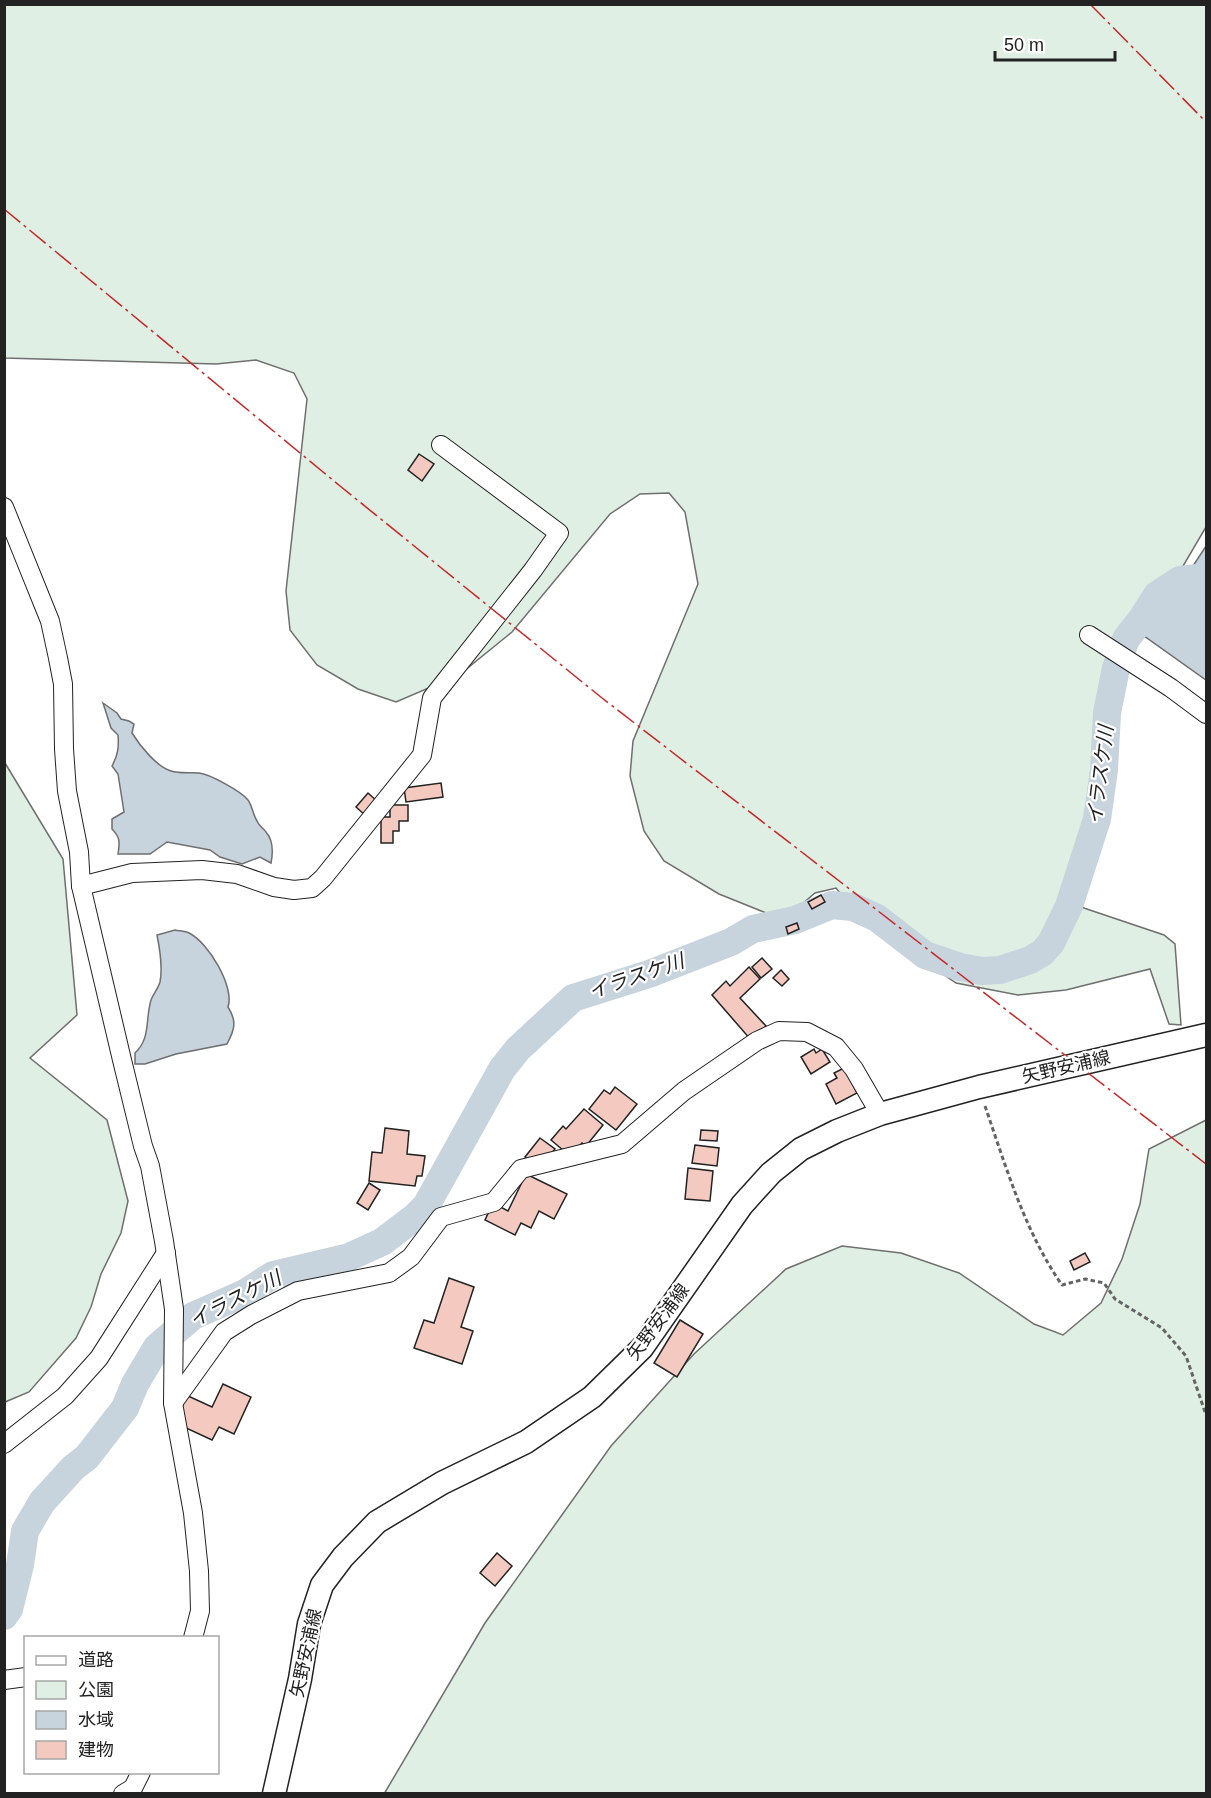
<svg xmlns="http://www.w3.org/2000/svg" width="1211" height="1798" font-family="Helvetica,'Noto Sans JP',sans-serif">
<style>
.green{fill:#e0efe3;stroke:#6f6f6f;stroke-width:1.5}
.water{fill:#c7d3dd;stroke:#6f6f6f;stroke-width:1.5}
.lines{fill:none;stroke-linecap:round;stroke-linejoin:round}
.river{stroke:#c7d3dd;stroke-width:28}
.building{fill:#f3c9c0;stroke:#222;stroke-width:1.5}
.minor-casing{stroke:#222;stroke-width:20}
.major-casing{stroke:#222;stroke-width:25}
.path{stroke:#646464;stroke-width:3;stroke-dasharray:4.5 3;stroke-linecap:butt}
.minor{stroke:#fff;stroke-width:18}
.major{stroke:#fff;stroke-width:22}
.power{stroke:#c62828;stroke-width:1.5;stroke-dasharray:21 4.5 3 4.5;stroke-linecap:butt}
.labels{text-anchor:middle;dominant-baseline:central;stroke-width:4.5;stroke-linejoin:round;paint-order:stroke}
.street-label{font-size:18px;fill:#222;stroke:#fff}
.water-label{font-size:20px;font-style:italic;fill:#222;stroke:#fff}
</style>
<rect width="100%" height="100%" fill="#fff"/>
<g class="green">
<path d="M5,5H1206V527L1179,573L1147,600L1126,629L1110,671L1104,710L1099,759L1083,849L1066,902L1164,935L1175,944L1181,1025L1169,1024L1150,969L1066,990L1018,995L956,983L859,916L836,888L815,893L794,911L776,917L719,894L664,861L644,831L630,776L633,741L698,584L685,512L669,493L640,494L610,514L512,632L459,675L396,702L358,689L317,665L290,630L286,591L307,399L294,373L256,360L216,364L5,358Z"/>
<path d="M5,763L63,859L77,1015L30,1058L107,1120L128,1201L121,1233L101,1274L91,1307L76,1338L29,1392L5,1402Z"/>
<path d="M1206,1120V1793L384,1794L485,1623L611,1446L694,1354L786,1269L842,1246L901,1253L959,1273L1034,1324L1063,1335L1101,1303L1122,1259L1140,1204L1149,1149Z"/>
</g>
<g class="water">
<path d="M1206,546V680L1140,633L1163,604L1178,589Z"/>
<path d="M103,703L117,713L121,719L129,721L134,724L132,733C140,746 157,767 171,771C181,774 190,772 199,773C210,774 242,792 248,800C252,805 253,815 257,821C259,826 263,828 266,832C273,840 273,853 271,863L260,857L242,864L220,857L210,850L167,842L150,854H118C120,842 120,837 112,829V819L124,812L118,774L112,766C118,755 119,747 118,735L111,728Z"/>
<path d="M175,930C179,931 185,931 189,933C208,942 235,987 228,1007C237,1021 235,1029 227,1044L176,1054L145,1064H135V1053C151,1038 145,1020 151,1000C153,994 158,989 160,982C163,967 160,950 157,935Z"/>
</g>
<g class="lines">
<path class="river" d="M4,1616L9,1609L20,1565L25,1531L42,1502L73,1468L87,1457L125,1408L135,1384L157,1347L193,1316L245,1293L273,1275L349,1257L382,1242L415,1217L426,1206L502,1069L518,1049L573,998L649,974L731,942L753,929L795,920L832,905L853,907L877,918L925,955L960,967L982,971L1000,970L1030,960L1042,953L1051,943L1069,906L1097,819L1104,770L1107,713L1116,668L1126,639L1141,620L1157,595L1180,580L1206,577"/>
</g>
<g class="building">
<path d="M419,454L434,464L422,481L408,470Z"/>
<path d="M441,783L443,797L406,802L404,788Z"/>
<path d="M368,793L378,802L366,816L356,807Z"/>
<path d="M390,805H408V821H399V831H393V843H381V817H390Z"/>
<path d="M821,895L825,902L812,909L808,902Z"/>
<path d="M797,923L799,929L788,934L786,927Z"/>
<path d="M762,958L772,969L761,978L752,967Z"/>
<path d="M749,967L760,979L740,998L766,1026L751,1040L712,995L726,981L730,986Z"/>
<path d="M781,970L789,979L782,986L773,978Z"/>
<path d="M814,1049L816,1053L822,1049L830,1062L811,1074L801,1057Z"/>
<path d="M844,1068L857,1093L836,1104L826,1084L837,1078L834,1073Z"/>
<path d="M615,1087L637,1104L616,1130L589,1109L604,1090L610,1094Z"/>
<path d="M584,1109L603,1125L586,1146L582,1143L570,1156L551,1140L563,1126L566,1129Z"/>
<path d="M385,1128L409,1131L407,1154L425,1156L422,1176H417L415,1186L369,1181L372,1152L382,1153Z"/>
<path d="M701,1130L718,1131L717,1141L700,1140Z"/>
<path d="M540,1138L555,1149L539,1169L525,1157Z"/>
<path d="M695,1145L719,1148L717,1166L692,1163Z"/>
<path d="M688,1168L713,1171L710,1201L685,1199Z"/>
<path d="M526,1174L567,1194L554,1219L539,1211L531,1228L521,1223L515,1235L485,1220L493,1203L508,1211Z"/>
<path d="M369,1183L380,1190L368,1210L357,1203Z"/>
<path d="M1085,1253L1090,1262L1074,1270L1070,1261Z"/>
<path d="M449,1278L474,1287L461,1327L473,1331L462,1364L414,1348L424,1320L434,1323Z"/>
<path d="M680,1320L703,1334L677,1377L654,1363Z"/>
<path d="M223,1384L251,1397L234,1434L219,1427L212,1440L173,1422L186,1395L212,1407Z"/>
<path d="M497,1553L512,1566L495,1586L480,1573Z"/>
</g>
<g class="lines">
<g class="minor-casing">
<g id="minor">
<path d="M4,507L50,621L58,658L63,684L64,749L67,791L79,852L81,886L122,1060L143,1146L150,1166L164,1241L174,1309L173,1403L193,1513L199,1571L200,1611L193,1638"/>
<path d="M1089,635L1171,688L1206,714"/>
<path d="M81,886L132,873L202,870L237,874L274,887L294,890L312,888L323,878L422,755L432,698L533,570L559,533L441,445"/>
<path d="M173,1403L224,1332L251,1315L298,1291L389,1273L411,1257L441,1217L494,1202L521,1169L622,1144L684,1091L757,1041L779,1031L807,1032L836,1047L854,1069L880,1114"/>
<path d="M4,1444L65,1396L99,1358L166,1253"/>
<path d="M4,1680L26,1677"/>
<path d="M123,1794L133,1788L141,1772"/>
</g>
</g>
<g class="major-casing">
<path id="major" d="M274,1794L300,1679L309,1624L322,1585L343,1557L377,1522L442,1483L526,1442L592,1397L642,1348L742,1205L771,1173L801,1149L837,1131L880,1114L979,1087L1206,1035"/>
</g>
<path class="path" d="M985,1106C1006,1167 1025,1232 1062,1285L1085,1279L1104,1283L1115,1299L1162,1328L1186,1356L1206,1415"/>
<use href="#minor" class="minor"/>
<use href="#major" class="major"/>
<g class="power">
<path d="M1090,4L1206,122"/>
<path d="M4,209L340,486L602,698L1206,1164"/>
</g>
</g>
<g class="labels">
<g class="street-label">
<text transform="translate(1066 1067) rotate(-13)">矢野安浦線</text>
<text transform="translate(658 1322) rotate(-53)">矢野安浦線</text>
<text transform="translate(306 1653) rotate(-78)">矢野安浦線</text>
</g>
<g class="water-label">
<text transform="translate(1100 775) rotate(-83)">イラスケ川</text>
<text transform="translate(636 976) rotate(-19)">イラスケ川</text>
<text transform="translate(235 1299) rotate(-27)">イラスケ川</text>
</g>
</g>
<rect width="1211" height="1798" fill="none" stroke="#222222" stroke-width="12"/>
<rect x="24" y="1636" width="195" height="138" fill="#ffffff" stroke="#a7a7a7" stroke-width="1.5"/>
<rect x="36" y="1656" width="30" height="9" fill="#ffffff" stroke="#a7a7a7" stroke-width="1.5"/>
<text x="78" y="1666" font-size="18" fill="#222222">道路</text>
<rect x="36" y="1681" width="30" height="18" fill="#e0efe3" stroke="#a7a7a7" stroke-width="1.5"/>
<text x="78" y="1696" font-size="18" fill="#222222">公園</text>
<rect x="36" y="1711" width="30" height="18" fill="#c7d3dd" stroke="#a7a7a7" stroke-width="1.5"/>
<text x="78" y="1726" font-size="18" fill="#222222">水域</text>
<rect x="36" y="1741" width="30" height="18" fill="#f3c9c0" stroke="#a7a7a7" stroke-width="1.5"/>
<text x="78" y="1756" font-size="18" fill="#222222">建物</text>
<path d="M995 51v9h120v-9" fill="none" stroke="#222222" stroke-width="3"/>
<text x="1004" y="51" font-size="18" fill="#222222" stroke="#ffffff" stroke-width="4.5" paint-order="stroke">50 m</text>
</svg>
